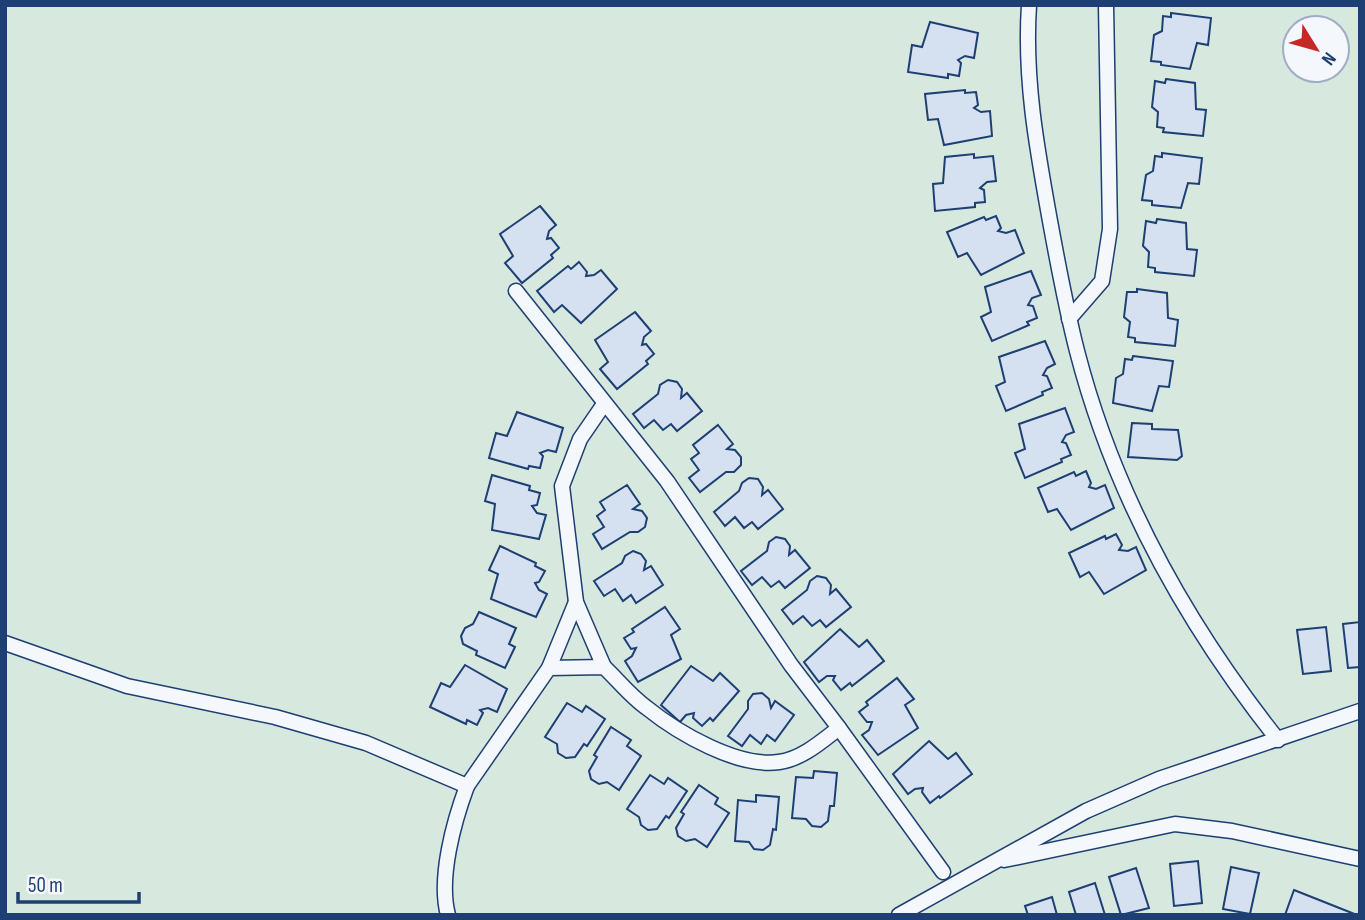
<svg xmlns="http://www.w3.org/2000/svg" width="1365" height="920" font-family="'Sofia Sans Condensed',sans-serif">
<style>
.green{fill:#d7e8df;stroke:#687fa3;stroke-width:2;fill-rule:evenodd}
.building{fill:#d5e0f0;stroke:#1d3f73;stroke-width:2}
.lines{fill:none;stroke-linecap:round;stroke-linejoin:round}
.minor-casing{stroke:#1d3f73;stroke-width:17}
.minor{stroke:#f4f7fb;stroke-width:14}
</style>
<rect width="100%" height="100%" fill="#f4f7fb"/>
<path class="green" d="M5,5H1360V915H5ZM1295,28H1337V70H1295Z"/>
<g class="building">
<path d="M1171,13L1211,18L1208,45L1197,43L1190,69L1161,65V62L1151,61L1154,35L1162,31L1163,16L1171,17Z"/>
<path d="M930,22L978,33L974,58L965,56L958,60L961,63L959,76L948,74V78L908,72L912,45L922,47Z"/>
<path d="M1166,79L1195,83L1196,109L1206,110L1203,136L1163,132L1164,128L1157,127L1158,112L1152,107L1155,81L1165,83Z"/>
<path d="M965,90V93L976,92L978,105L974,108L981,112L990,111L992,136L944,145L938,119L928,120L925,94Z"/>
<path d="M1162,153L1202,158L1199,184L1188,183L1181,208L1152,205V201L1142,200L1146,175L1153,171L1155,156L1162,157Z"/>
<path d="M974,154V158L993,156L996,181L987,182L980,188L984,190L985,202L975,203V207L935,211L933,184L943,183L945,157Z"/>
<path d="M540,206L556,225L549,231L547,239L551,238L559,248L551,255L553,258L522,283L505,263L513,256L500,234Z"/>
<path d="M996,216L1001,228L998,231L1006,233L1015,230L1024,253L981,275L967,253L958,257L947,232L984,217L986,220Z"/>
<path d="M1157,219L1186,223L1187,249L1197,250L1194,276L1155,272V268L1148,267L1149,252L1143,246L1146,221L1156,223Z"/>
<path d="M579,262L587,272L586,276L594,275L601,270L617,289L581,323L562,305L554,312L537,291L568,266L571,269Z"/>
<path d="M1031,271L1041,295L1032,298L1028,305L1033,306L1037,318L1027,322L1029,325L992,341L981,317L991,312L985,287Z"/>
<path d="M1137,289L1167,293L1168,318L1178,320L1175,346L1135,342V338L1128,337L1130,322L1124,317L1127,292H1137Z"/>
<path d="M635,312L651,331L644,337L642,345L646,344L654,354L646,361L648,364L617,389L600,369L608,362L595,340Z"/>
<path d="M1045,341L1055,364L1047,368L1043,375L1047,376L1052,388L1042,392L1043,395L1006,411L996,386L1005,382L999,357Z"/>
<path d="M1133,356L1173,361L1169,387L1159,386L1152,411L1113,403L1116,378L1123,374L1125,359L1132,360Z"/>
<path d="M668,380L677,382L682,389L681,398L687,393L702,411L677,431L671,424L663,430L654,420L644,428L633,414L658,394L660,385Z"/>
<path d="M1065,408L1074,432L1066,435L1062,442L1066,443L1071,455L1061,459L1062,462L1025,478L1015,453L1025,449L1019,424Z"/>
<path d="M517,412L563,428L556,452L548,450L540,453L543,456L540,468L529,466L528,469L489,458L496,433L507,436Z"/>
<path d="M1132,423L1152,424V429L1178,430L1182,456L1177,460L1128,457Z"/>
<path d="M718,425L733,444L727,449L735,450L741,457V465L734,472H726L700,492L689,478L699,470L691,459L699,453L693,445Z"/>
<path d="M1086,471L1091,483L1089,487L1096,489L1105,485L1114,508L1071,530L1057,509L1048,512L1038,488L1074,472L1076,476Z"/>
<path d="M492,475L530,486L529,490L540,493L537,505L532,506L537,513L546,515L539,539L492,530L495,504L485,501Z"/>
<path d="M749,478L758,479L763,487L762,495L768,490L783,509L758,529L752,522L744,528L735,517L725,526L714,512L739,491L742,483Z"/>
<path d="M627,485L640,504L633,509L642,511L647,518L645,527L638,532H630L602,549L593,534L604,527L597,516L605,510L600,502Z"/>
<path d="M1116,534L1122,545L1119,550L1128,551L1136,547L1146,570L1104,594L1089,572L1080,577L1069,553L1105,536L1106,539Z"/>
<path d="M776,537L785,539L790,546L789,555L795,550L810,568L785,588L779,581L771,587L762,577L752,585L741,571L767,551L769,542Z"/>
<path d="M500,546L536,563L535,566L545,571L539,582L535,583L539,590L547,594L536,617L491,599L498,574L489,570Z"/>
<path d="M633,551L641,554L646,561L644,570L651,566L663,585L636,603L631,595L623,601L615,589L604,596L594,581L622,563L625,556Z"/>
<path d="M817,576L826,578L831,585L830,594L836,589L851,607L826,627L820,620L812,626L803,616L793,624L782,610L807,590L810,581Z"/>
<path d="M665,607L680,629L671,635L681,659L638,682L625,661L632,656L636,648L631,649L624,638L634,632L632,629Z"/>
<path d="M479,612L516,628L509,644L515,647L505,668L476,655L477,651L463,644L461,636L465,628L473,624Z"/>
<path d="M1360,622V667L1348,668L1343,624Z"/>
<path d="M1326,627L1331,671L1303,674L1297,630Z"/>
<path d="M840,629L859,647L867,640L884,661L852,686L850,683L841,690L833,680L835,676H827L819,682L804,662Z"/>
<path d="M465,665L507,689L497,712L488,708L480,710L483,713L477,725L467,720L466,724L430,707L441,683L450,687Z"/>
<path d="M691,666L713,681L720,673L739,691L713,721L710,718L702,726L693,718L694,713L686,715L680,722L661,705Z"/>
<path d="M897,678L914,699L905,705L918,728L878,755L862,735L869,730L872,722H867L859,712L868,705L866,702Z"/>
<path d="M762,693L769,699L771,708L775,701L794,715L775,741L767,735L761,744L750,735L742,746L728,736L748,709V701L753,694Z"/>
<path d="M567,703L582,712L586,706L605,719L587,746L584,744L575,757L566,758L558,753L557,744L545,737Z"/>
<path d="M611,727L631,740L627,746L641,756L619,790L607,782L599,784L591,779L589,771L597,757L594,755Z"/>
<path d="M929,741L948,759L956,753L972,774L940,798L939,796L930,803L922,792L923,788L915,789L908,794L893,774Z"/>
<path d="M814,771L837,773L834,806H830L828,821L821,827L812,826L806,819L792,818L796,777L813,778Z"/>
<path d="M650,775L664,784L668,778L687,791L669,818L666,816L657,829L648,830L641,825L639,817L627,809Z"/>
<path d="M699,785L718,798L715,804L729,813L707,847L695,839L686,841L678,836L676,828L684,814L681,812Z"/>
<path d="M756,795L779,797L776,830L773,829L770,845L763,850L754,849L749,842L735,841L738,800L756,802Z"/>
<path d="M1198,861L1202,903L1174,906L1170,864Z"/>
<path d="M1231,867L1259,873L1250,914L1223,909Z"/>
<path d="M1136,868L1149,908L1121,915L1109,877Z"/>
<path d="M1095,883L1105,915H1076L1069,892Z"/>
<path d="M1294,890L1357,915H1285Z"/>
<path d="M1052,897L1057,915H1028L1025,906Z"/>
</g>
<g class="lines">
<g class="minor-casing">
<g id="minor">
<path d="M1029,5C1024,79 1037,149 1050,221C1058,265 1066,308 1077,351C1114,495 1186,624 1278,740"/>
<path d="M1069,319L1102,281L1110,229L1106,5"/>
<path d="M604,404L580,439L562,486L576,602L604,667"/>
<path d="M5,643L127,686L275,717L366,743L467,786C454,821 438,878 448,915"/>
<path d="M549,668L576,602"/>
<path d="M839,728L943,872"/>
<path d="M467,786L549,668L604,667C618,680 631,697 647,708C678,733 738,768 779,762C802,759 822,741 839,728L791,665L667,481L516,291"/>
<path d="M1004,860L1175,824L1232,831L1360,859"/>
<path d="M899,915L1086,811L1159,779L1360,711"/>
</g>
</g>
<use href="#minor" class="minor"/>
</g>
<rect width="1365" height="920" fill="none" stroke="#1d3f73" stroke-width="14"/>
<g transform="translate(1316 49) rotate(127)"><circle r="33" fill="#f4f7fb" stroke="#9eadc5" stroke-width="2"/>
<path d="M0-5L12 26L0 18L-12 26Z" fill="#c62828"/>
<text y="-10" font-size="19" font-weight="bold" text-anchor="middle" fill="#1d3f73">N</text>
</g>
<path d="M18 892v10h121v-10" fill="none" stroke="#1d3f73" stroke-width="3.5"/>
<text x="28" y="892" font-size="21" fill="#1d3f73" stroke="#f4f7fb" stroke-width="5" paint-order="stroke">50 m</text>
</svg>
